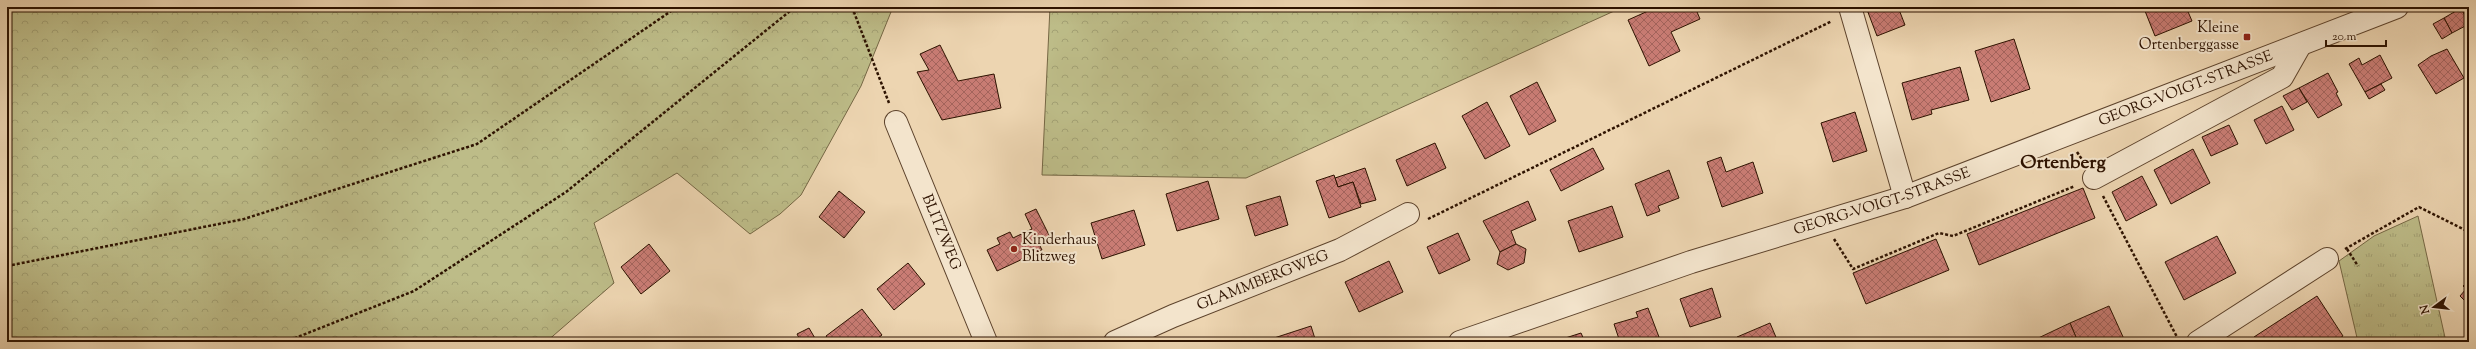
<svg xmlns="http://www.w3.org/2000/svg" width="2476" height="349" font-family="'Sorts Mill Goudy',serif">
<style>
.forest{fill:url(#forest-crowns);stroke:#756744}
.park{fill:url(#park-tufts);stroke:#756744}
.building{fill:url(#building-cross-hatch);stroke:#2d1200}
.lines{fill:none;stroke-linecap:round;stroke-linejoin:round}
.minor-casing{stroke:#5d432c;stroke-width:24}
.path{stroke:#2d1200;stroke-width:2.5;stroke-dasharray:3 2;stroke-linecap:butt}
.minor{stroke:#f3e4cc;stroke-width:22}
.poi-dot{fill:#8f2418;stroke:#f3e4cc;stroke-width:1.5}
.labels{text-anchor:middle;dominant-baseline:central;stroke-width:4;stroke-linejoin:round;paint-order:stroke}
.poi-label{font-size:15px;fill:#2d1200;stroke:#f3e4cc;text-anchor:end}
.street-label{font-size:15px;fill:#2d1200;stroke:#f3e4cc}
.district-label{font-size:19px;font-weight:bold;fill:#2d1200;stroke:#f3e4cc}
</style>
<defs>
<pattern id="forest-crowns" width="20" height="18" patternUnits="userSpaceOnUse"><rect width="20" height="18" fill="#bdbc88"/><path d="M2 6a3 3 0 1 1 6 0M12 15a3 3 0 1 1 6 0" fill="none" stroke="#a3a174"/></pattern>
<pattern id="park-tufts" width="24" height="20" patternUnits="userSpaceOnUse"><rect width="24" height="20" fill="#bdbc88"/><path d="M3 7l-1-3M5 7V3M7 7l1-3M15 17l-1-3M17 17v-4M19 17l1-3" fill="none" stroke="#a3a174"/></pattern>
<pattern id="building-cross-hatch" width="8" height="8" patternUnits="userSpaceOnUse"><rect width="8" height="8" fill="#c97c74"/><path d="M0 0l8 8M0 8l8-8" fill="none" stroke="#a4645d"/></pattern>
</defs>
<rect width="100%" height="100%" fill="#edd5b1"/>
<filter id="stains"><feTurbulence type="fractalNoise" baseFrequency=".005" numOctaves="4"/><feColorMatrix values="0 0 0 0 .2 0 0 0 0 .09 0 0 0 0 .02 0 0 0 .5 -.17"/></filter>
<radialGradient id="worn" r=".72"><stop offset=".6" stop-color="#630" stop-opacity="0"/><stop offset="1" stop-color="#630" stop-opacity=".3"/></radialGradient>
<g class="forest">
<path d="M7,7H893L861,86L801,195L780,214L750,234L677,173L594,223L614,283L546,342H7Z"/>
<path d="M1050,7H1623L1246,178L1042,175Z"/>
</g>
<path class="park" d="M2418,216L2446,342H2358L2339,261L2374,236Z"/>
<g class="building">
<path d="M1657,7H1695L1700,19L1671,32L1680,51L1649,66L1628,20Z"/>
<path d="M1866,7H1898L1905,25L1877,36Z"/>
<path d="M2155,7H2186L2192,21L2155,36L2145,11Z"/>
<path d="M2469,7V23L2461,8Z"/>
<path d="M2461,8L2469,24L2452,33L2444,18Z"/>
<path d="M2444,18L2452,33L2442,39L2433,24Z"/>
<path d="M2014,39L2030,89L1991,102L1975,51Z"/>
<path d="M940,45L958,81L994,74L1001,108L942,120L917,72L929,70L920,54Z"/>
<path d="M2447,49L2464,78L2436,94L2418,65L2431,56Z"/>
<path d="M2380,55L2392,78L2365,92L2349,64L2359,58L2362,65Z"/>
<path d="M1960,67L1969,100L1931,110L1932,114L1912,120L1902,83Z"/>
<path d="M2328,73L2338,92L2336,93L2342,105L2318,118L2299,88Z"/>
<path d="M1537,82L1556,121L1529,135L1510,96Z"/>
<path d="M2381,84L2385,90L2369,99L2365,92Z"/>
<path d="M2299,88L2307,102L2292,110L2283,96Z"/>
<path d="M1487,102L1510,146L1485,159L1462,116Z"/>
<path d="M2282,106L2294,130L2266,144L2254,120Z"/>
<path d="M1855,112L1867,151L1833,162L1821,123Z"/>
<path d="M2229,125L2238,144L2211,156L2202,137Z"/>
<path d="M1435,143L1446,168L1407,186L1396,160Z"/>
<path d="M1593,148L1604,169L1561,191L1550,170Z"/>
<path d="M2193,149L2210,183L2171,204L2154,170Z"/>
<path d="M1721,157L1726,172L1753,162L1763,193L1722,207L1707,162Z"/>
<path d="M1365,168L1376,200L1361,204L1353,182L1338,187L1335,178Z"/>
<path d="M1669,170L1679,198L1658,206L1660,211L1647,216L1635,184Z"/>
<path d="M1334,175L1338,187L1353,182L1361,207L1329,218L1316,181Z"/>
<path d="M2142,176L2157,205L2126,221L2112,192Z"/>
<path d="M1208,181L1219,219L1177,231L1166,194Z"/>
<path d="M2083,188L2095,218L1979,265L1967,234Z"/>
<path d="M839,191L865,212L844,238L819,217Z"/>
<path d="M1280,196L1288,225L1255,236L1246,206Z"/>
<path d="M1528,201L1536,220L1511,231L1516,244L1500,252L1483,221Z"/>
<path d="M1612,206L1623,237L1579,252L1568,221Z"/>
<path d="M1036,209L1051,239L1039,244L1042,250L997,271L987,250L1000,244L997,238L1010,232L1013,238L1032,229L1025,214Z"/>
<path d="M1134,210L1145,245L1102,259L1091,223Z"/>
<path d="M1458,233L1470,260L1439,274L1427,247Z"/>
<path d="M2217,236L2236,273L2184,300L2165,262Z"/>
<path d="M1936,239L1949,270L1866,304L1853,273Z"/>
<path d="M649,244L670,271L641,294L621,267Z"/>
<path d="M1516,244L1526,249L1524,263L1508,270L1497,264L1500,252Z"/>
<path d="M1389,261L1403,292L1359,312L1345,282Z"/>
<path d="M908,263L925,284L894,310L877,289Z"/>
<path d="M2469,280V305L2460,296L2466,289L2463,286Z"/>
<path d="M1712,288L1721,317L1690,327L1680,299Z"/>
<path d="M2317,296L2343,336L2334,342H2257L2254,337Z"/>
<path d="M2109,306L2124,339L2117,342H2078L2070,323Z"/>
<path d="M1648,308L1659,337L1647,342H1620L1614,324L1638,317L1636,312Z"/>
<path d="M862,309L882,335L873,342H830L826,336Z"/>
<path d="M1770,323L1778,342H1739L1737,337Z"/>
<path d="M2070,323L2078,342H2033L2032,341Z"/>
<path d="M1311,326L1316,342H1269L1268,340Z"/>
<path d="M809,328L816,340L801,342L797,334Z"/>
<path d="M1581,333L1585,342H1553Z"/>
</g>
<g class="lines">
<g class="minor-casing">
<g id="minor">
<path d="M1850,7L1905,197"/>
<path id="s1" d="M896,122L986,342"/>
<path d="M2094,178L2282,77L2299,47"/>
<path id="s2" d="M1115,342L1173,316L1340,250L1408,214"/>
<path id="s3" d="M1460,342L1691,262L1905,197L2397,7"/>
<path d="M2198,342L2327,259"/>
</g>
</g>
<g class="path">
<path d="M852,7L889,103"/>
<path d="M2077,152L2083,161"/>
<path d="M2103,196L2177,337"/>
<path d="M1428,219L1832,21"/>
<path d="M1834,239L1853,269L1939,233L1953,236L2075,186"/>
<path d="M2345,249L2419,207L2469,232"/>
<path d="M2347,249L2358,266"/>
<path d="M7,266L244,219L477,144L677,7"/>
<path d="M285,342L414,291L566,192L795,7"/>
</g>
<use href="#minor" class="minor"/>
</g>
<g class="poi-dot">
<rect x="2243" y="33" width="8" height="8" rx="2"/>
<circle cx="1014" cy="249" r="4"/>
</g>
<g class="labels">
<g class="poi-label">
<text x="2239" y="28">Kleine<tspan x="2239" dy="17">Ortenberggasse</tspan></text>
<text x="1022" y="240" text-anchor="start">Kinderhaus<tspan x="1022" dy="17">Blitzweg</tspan></text>
</g>
<g class="street-label">
<text stroke="none"><textPath href="#s3" startOffset="769">GEORG-VOIGT-STRASSE</textPath></text>
<text stroke="none"><textPath href="#s3" startOffset="445">GEORG-VOIGT-STRASSE</textPath></text>
<text stroke="none"><textPath href="#s1" startOffset="119">BLITZWEG</textPath></text>
<text stroke="none"><textPath href="#s2" startOffset="160">GLAMMBERGWEG</textPath></text>
</g>
<g class="district-label">
<text x="2063" y="163">Ortenberg</text>
</g>
</g>
<rect width="2476" height="349" fill="none" stroke="#edd5b1" stroke-width="24"/>
<rect x="8" y="8" width="2460" height="333" fill="none" stroke="#2d1200" stroke-width="2"/>
<rect x="12" y="12" width="2452" height="325" fill="none" stroke="#2d1200"/>
<g transform="translate(2434 307) rotate(255)" stroke="#f3e4cc" stroke-width="3" paint-order="stroke">
<path d="M0-3L7 15L0 10L-7 15Z" fill="#2d1200"/>
<text y="-6" font-size="11" font-weight="bold" text-anchor="middle" fill="#2d1200">N</text>
</g>
<path d="M2326 40v6h60v-6" fill="none" stroke="#2d1200" stroke-width="2"/>
<text x="2332" y="40" font-size="12" fill="#2d1200" stroke="#f3e4cc" stroke-width="3" paint-order="stroke">20 m</text>
<rect width="100%" height="100%" filter="url(#stains)"/>
<rect width="100%" height="100%" fill="url(#worn)"/>
</svg>
